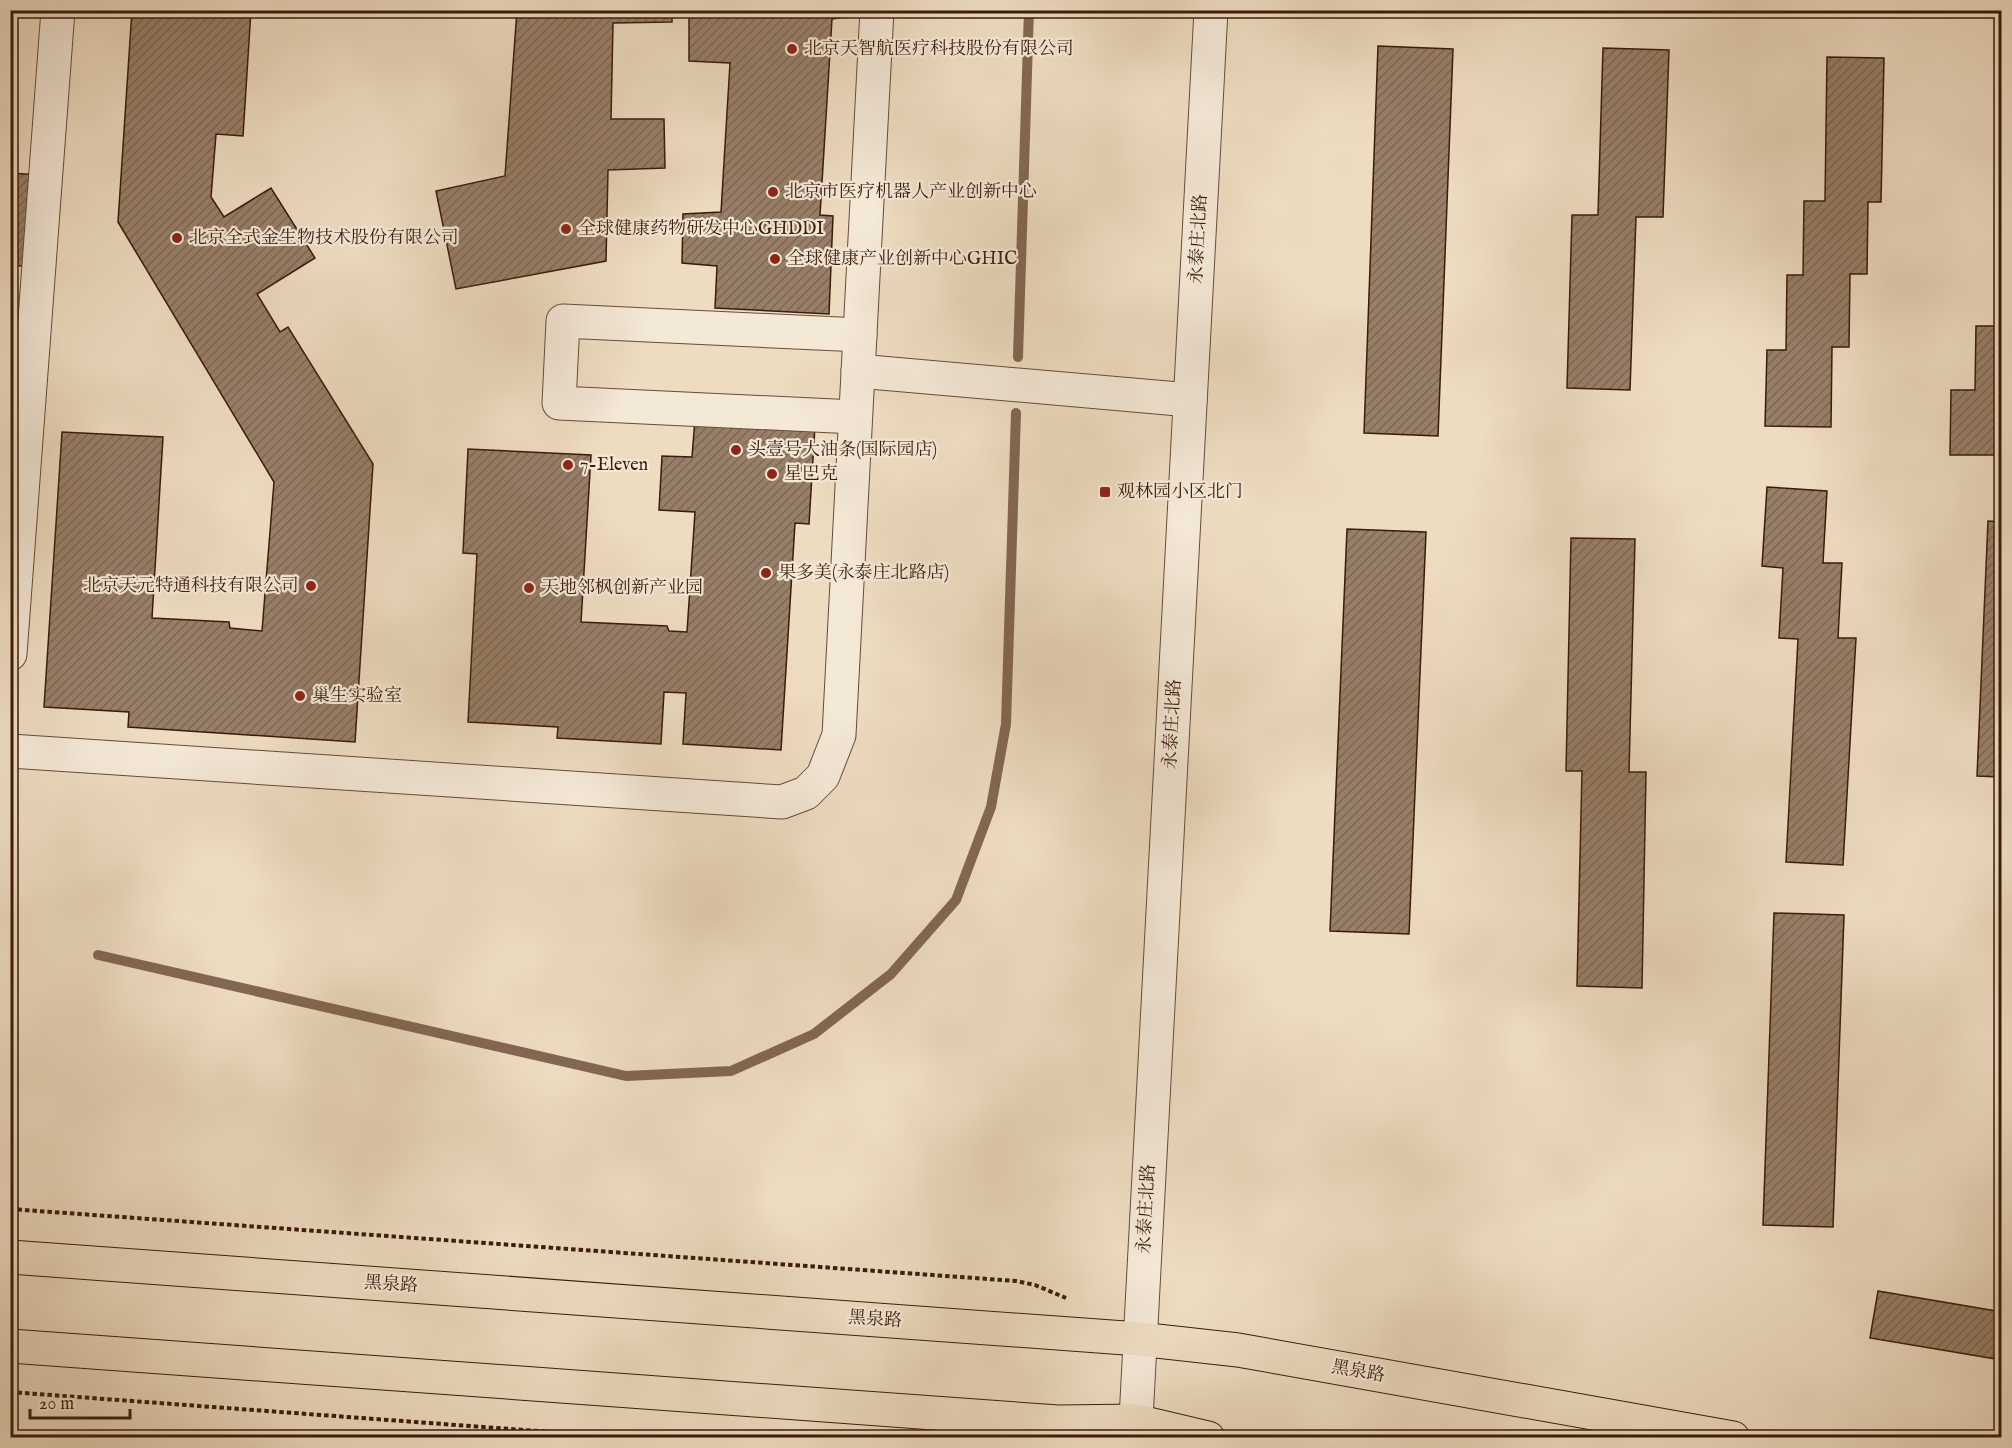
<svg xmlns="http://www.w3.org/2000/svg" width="2012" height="1448" font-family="'IM FELL English','Noto Serif SC',serif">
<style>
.green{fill:#d0bba2;stroke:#866b56;stroke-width:1.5}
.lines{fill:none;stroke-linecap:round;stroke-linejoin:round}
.stream{stroke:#826753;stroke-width:10}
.building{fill:url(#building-hatch);stroke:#3b1b0a;stroke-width:1.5}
.minor-casing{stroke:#684b38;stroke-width:35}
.tertiary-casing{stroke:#684b38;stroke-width:35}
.primary-casing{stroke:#3b1b0a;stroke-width:35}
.path{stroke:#3b1b0a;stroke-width:4;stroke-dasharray:4.5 3;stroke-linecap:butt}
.minor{stroke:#f4e8d7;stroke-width:33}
.tertiary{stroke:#f4e8d7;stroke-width:33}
.primary{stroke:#eedcc1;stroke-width:33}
.poi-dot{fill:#8f2418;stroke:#f4e8d7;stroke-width:2}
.labels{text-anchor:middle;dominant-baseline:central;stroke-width:4.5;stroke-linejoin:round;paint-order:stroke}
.poi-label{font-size:18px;fill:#3b1b0a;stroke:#f4e8d7;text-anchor:start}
.street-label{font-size:18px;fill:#3b1b0a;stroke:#f4e8d7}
</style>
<defs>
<pattern id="building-hatch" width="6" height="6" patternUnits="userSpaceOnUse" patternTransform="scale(1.5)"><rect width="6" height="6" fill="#987f69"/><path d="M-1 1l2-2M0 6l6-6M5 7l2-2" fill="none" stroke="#7d6755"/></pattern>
</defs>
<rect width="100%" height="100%" fill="#eedcc1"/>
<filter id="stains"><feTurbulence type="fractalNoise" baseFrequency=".00333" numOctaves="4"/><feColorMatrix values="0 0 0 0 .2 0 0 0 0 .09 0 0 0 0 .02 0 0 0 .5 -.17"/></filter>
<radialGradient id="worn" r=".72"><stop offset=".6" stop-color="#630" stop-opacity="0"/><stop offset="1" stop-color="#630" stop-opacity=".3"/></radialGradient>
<path class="green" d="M11,1431L122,1437H11Z"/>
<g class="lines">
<g class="stream">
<path d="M1018,357L1029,10"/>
<path d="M98,955L626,1076L731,1071L814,1034L891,974L956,900L991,807L1006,724L1016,413"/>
</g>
</g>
<g class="building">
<path d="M132,10H251L243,136L216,134L211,197L224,217L271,188L315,258L257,294L280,332L288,327L373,464L355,742L128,727L129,712L44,707L62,432L163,437L152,618L229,622L230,628L262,631L274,482L118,222Z"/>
<path d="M517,10H672V22L613,23L611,119H664L665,168L608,170L606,261L456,289L436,191L505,176Z"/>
<path d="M689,10H851V16L832,19L820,215L833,216L829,314L715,308L717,266L682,263L683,214L721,212L730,63L689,61Z"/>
<path d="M1378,46L1453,49L1438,436L1364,433Z"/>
<path d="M1603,48L1669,50L1663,217H1636L1630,390L1567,388L1572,215H1598Z"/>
<path d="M1827,57L1884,58L1881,202H1868L1867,274H1850L1849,347H1832L1831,427L1765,426L1767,350H1786L1787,275H1803L1804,201H1825Z"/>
<path d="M10,173L39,175L33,267L10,265Z"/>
<path d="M1998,263H2002V455H1950L1951,390H1975L1976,326H1997Z"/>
<path d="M10,331H22L18,400H10Z"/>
<path d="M695,419L815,426L809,524L795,523L781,750L683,744L686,693L664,692L661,744L557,738L558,727L468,722L477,554L463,553L468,449L591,455L581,622L667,626L669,631L687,632L695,512L659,510L662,456L692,457Z"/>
<path d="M1767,487L1827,491L1823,563H1842L1838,638H1856L1843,865L1786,862L1798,639L1779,638L1783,568L1762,566Z"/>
<path d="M1988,521L2002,522V841L1997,840L2000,777L1977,776Z"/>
<path d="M1347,529L1426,532L1409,934L1330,931Z"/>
<path d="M1571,538L1635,539L1629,772H1646L1642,988L1577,986L1582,771H1566Z"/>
<path d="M1774,913L1844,915L1833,1227L1763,1225Z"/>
<path d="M1878,1291L2002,1312V1360L1870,1338Z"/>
</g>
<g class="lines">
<g class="minor-casing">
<g id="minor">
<path d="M858,371L1190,400"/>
<path d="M855,417L559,403L563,321L860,335"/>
<path d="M10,654L58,10"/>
<path d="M10,751L782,802L806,793L823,776L839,735L877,10"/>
</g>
</g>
<g class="tertiary-casing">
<path id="tertiary" d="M1135,1438L1211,10"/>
</g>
<g class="primary-casing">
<g id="primary">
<path d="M10,1257L1139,1339L1238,1350L1733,1438"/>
<path d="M10,1346L1058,1422L1136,1421L1208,1438"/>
</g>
</g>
<g class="path">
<path d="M10,1209L1016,1281L1035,1285L1066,1298"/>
<path d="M10,1392L632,1438"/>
</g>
<use href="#minor" class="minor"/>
<use href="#tertiary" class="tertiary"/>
<use href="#primary" class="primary"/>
</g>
<g class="poi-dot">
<circle cx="792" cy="49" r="6"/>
<circle cx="773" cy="192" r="6"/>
<circle cx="566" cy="229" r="6"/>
<circle cx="177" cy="238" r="6"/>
<circle cx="775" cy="259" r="6"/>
<circle cx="736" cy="450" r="6"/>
<circle cx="568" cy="465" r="6"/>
<circle cx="772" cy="474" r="6"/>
<rect x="1099" y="486" width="12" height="12" rx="3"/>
<circle cx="766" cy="573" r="6"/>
<circle cx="311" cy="586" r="6"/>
<circle cx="529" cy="588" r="6"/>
<circle cx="300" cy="696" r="6"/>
</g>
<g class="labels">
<g class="poi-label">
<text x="804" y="49">北京天智航医疗科技股份有限公司</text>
<text x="785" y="192">北京市医疗机器人产业创新中心</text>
<text x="578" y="229">全球健康药物研发中心GHDDI</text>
<text x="189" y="238">北京全式金生物技术股份有限公司</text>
<text x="787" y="259">全球健康产业创新中心GHIC</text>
<text x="748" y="450">头壹号大油条(国际园店)</text>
<text x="580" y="465">7-Eleven</text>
<text x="784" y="474">星巴克</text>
<text x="1117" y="492">观林园小区北门</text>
<text x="778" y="573">果多美(永泰庄北路店)</text>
<text x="299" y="586" text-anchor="end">北京天元特通科技有限公司</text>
<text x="541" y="588">天地邻枫创新产业园</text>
<text x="312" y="696">巢生实验室</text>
</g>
<g class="street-label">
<text transform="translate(1199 239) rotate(-87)">永泰庄北路</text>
<text transform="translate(1173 724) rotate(-87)">永泰庄北路</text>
<text transform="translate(1147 1209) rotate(-87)">永泰庄北路</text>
<text transform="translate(391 1285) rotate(4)">黑泉路</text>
<text transform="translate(875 1320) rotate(4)">黑泉路</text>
<text transform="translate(1358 1372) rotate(10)">黑泉路</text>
</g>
</g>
<rect width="2012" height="1448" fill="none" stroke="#eedcc1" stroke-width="36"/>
<rect x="12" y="12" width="1988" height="1424" fill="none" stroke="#3b1b0a" stroke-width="3"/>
<rect x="18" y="18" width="1976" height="1412" fill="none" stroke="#3b1b0a" stroke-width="1.5"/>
<path d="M30 1409v9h100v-9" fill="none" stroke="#3b1b0a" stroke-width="3"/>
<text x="39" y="1409" font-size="18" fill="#3b1b0a" stroke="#f4e8d7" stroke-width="4.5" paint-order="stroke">20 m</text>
<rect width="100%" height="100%" filter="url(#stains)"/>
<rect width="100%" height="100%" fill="url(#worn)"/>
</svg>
